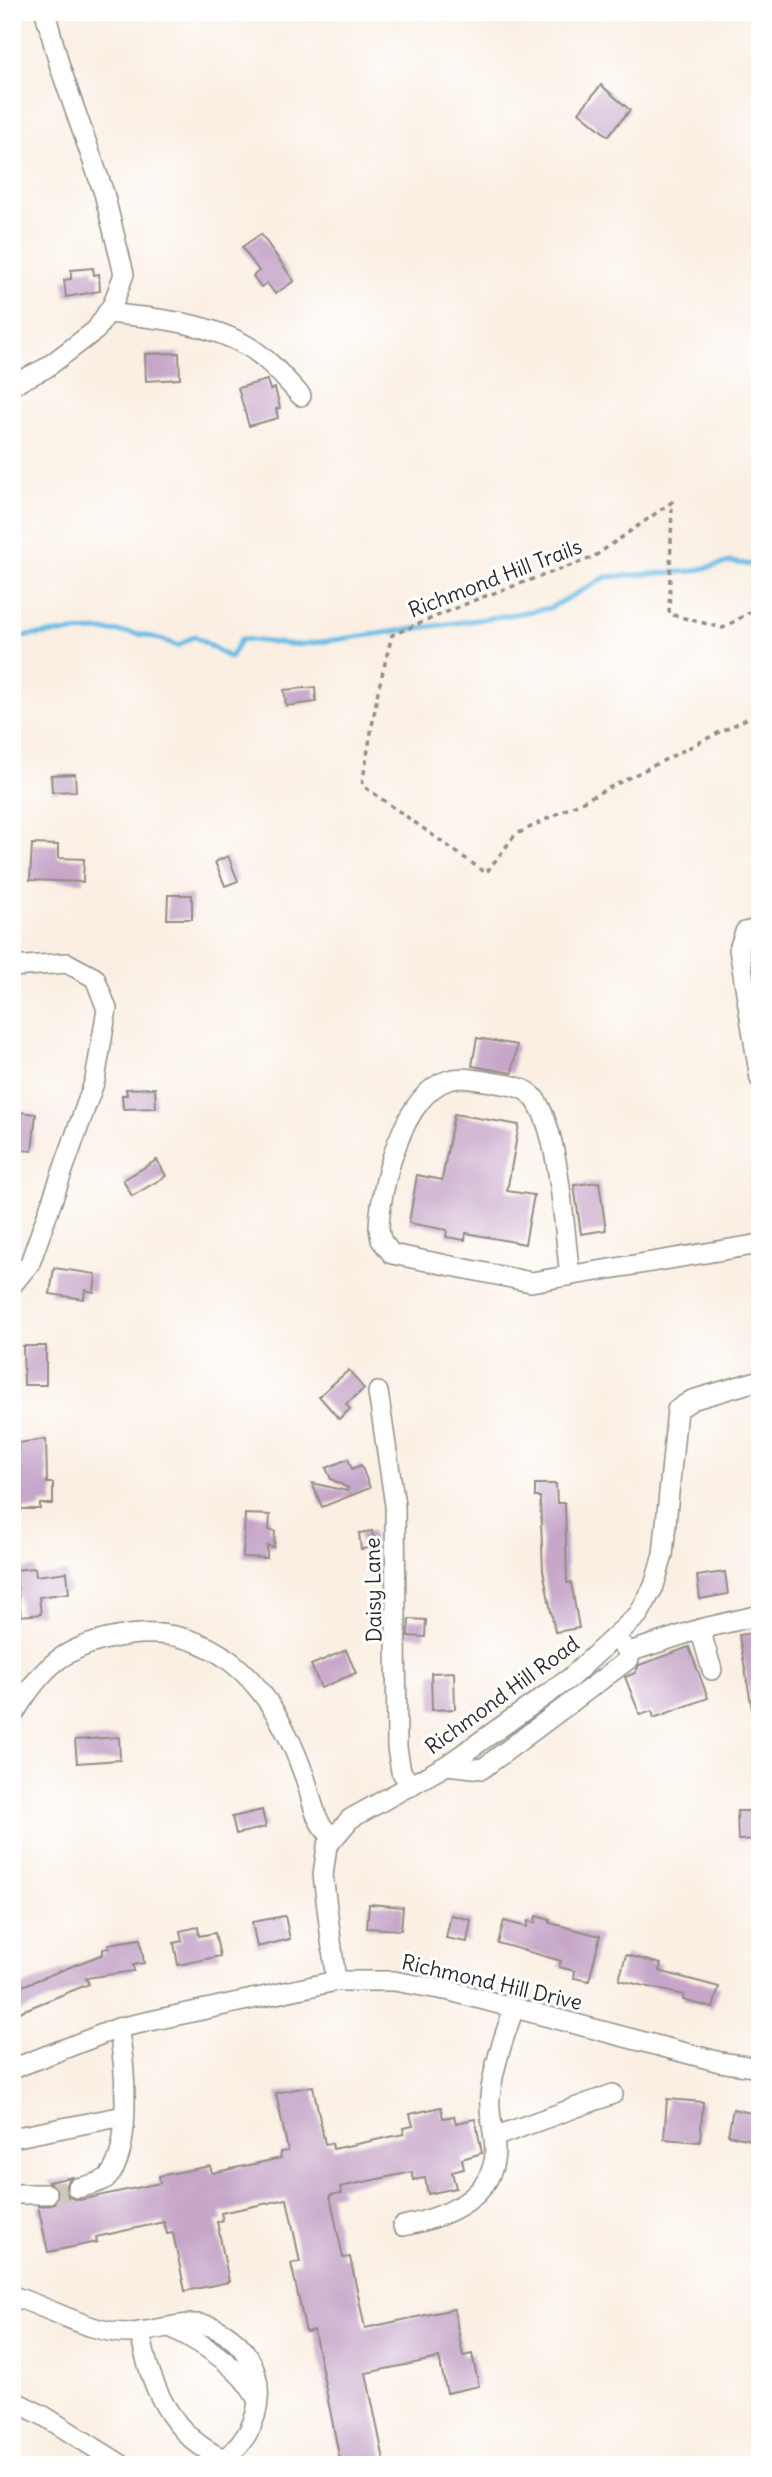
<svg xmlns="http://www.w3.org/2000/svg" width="772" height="2477" font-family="Delius,sans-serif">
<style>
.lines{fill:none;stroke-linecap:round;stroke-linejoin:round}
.stream{stroke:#6abce6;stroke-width:5}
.building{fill:#c7a7c9}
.minor-tunnel{stroke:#d1c8bd;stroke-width:19;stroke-dasharray:19 10;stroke-linecap:butt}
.minor-casing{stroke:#928d86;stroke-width:22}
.path{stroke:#928d86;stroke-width:3.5;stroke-dasharray:5 5;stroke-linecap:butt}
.minor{stroke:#fff;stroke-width:19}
.labels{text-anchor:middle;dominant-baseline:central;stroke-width:6;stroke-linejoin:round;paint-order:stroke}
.street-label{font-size:21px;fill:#2b2b2b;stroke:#fff}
</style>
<rect width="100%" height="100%" fill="#fff"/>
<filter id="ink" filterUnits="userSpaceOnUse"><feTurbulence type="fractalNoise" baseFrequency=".0143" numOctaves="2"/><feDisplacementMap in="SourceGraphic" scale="14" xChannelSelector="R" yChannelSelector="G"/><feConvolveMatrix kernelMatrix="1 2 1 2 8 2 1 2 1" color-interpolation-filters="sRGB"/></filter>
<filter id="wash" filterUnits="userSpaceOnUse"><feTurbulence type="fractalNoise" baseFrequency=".00686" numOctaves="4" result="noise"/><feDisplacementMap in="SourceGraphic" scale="28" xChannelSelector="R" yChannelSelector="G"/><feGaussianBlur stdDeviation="1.57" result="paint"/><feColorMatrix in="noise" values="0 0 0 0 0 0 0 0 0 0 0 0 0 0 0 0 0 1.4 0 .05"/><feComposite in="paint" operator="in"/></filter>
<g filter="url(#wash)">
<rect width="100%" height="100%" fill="#faefe2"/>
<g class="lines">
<path class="stream" d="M12,637C67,633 126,622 178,646L194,636L230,658L241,639L298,645L484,619L550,608L606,577L693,571L730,562L760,566"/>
</g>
<g id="blocks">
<g class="building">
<path d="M601,85L630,110L608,136L579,112Z"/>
<path d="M261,234L294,281L275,294L267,283L261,287L253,276L259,271L242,247Z"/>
<path d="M93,268L94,275L99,274L100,291L66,297L64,280L71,279V270Z"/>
<path d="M179,353L180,379L146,381L145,354Z"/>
<path d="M267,380L270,390L275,388L280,408L276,409L278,418L249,426L238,388Z"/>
<path d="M315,687L316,702L286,706L284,690Z"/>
<path d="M75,774L76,791L52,792L51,775Z"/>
<path d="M32,844L58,845V858L84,859L83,882L30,880Z"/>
<path d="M228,856L238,881L225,886L215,862Z"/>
<path d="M168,895H192V919H167Z"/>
<path d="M477,1038L517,1045L512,1073L472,1066Z"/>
<path d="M155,1088L156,1108L123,1109L122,1095H127L126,1089Z"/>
<path d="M20,1112L36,1114L32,1151L12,1149V1126H18Z"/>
<path d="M454,1114L519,1125L507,1191L534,1195L525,1244L466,1233L465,1240L446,1237L447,1230L409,1223L417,1175L442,1180Z"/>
<path d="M157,1160L166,1176L132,1196L123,1180Z"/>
<path d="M599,1182L606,1230L581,1234L574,1185Z"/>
<path d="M54,1268L96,1274L94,1292L85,1290L84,1299L50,1294Z"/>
<path d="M23,1346H46V1385H24Z"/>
<path d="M349,1370L364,1389L346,1404L350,1409L339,1419L319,1396Z"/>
<path d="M46,1439L47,1483H53V1504H40V1509H21L18,1443Z"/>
<path d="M348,1459L352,1469L361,1465L370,1488L322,1507L312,1483L347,1491L348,1488L331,1479L326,1468Z"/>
<path d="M535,1484H556L557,1503H565L567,1583L571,1582L579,1628L555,1632L543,1570L540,1497H535Z"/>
<path d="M245,1514L270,1515L269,1530L275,1531L274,1547L267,1546V1558L243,1557Z"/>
<path d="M372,1531L375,1547L361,1549L359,1533Z"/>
<path d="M35,1568L36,1576L67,1572L69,1593L39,1597L41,1614L21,1616L15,1570Z"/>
<path d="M725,1572L728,1594L700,1599L697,1576Z"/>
<path d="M409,1619L426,1620L425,1637L408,1636Z"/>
<path d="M760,1632V1708L752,1709L739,1635Z"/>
<path d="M689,1647L708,1698L654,1718L652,1711L640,1715L625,1677L635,1673L639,1665Z"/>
<path d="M346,1650L356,1673L321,1688L311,1665Z"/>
<path d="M454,1672L455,1709L432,1710L431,1673Z"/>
<path d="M119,1737L120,1760L77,1763L75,1740Z"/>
<path d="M262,1810L266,1827L236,1834L232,1817Z"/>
<path d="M737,1811H760V1839L738,1840Z"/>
<path d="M369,1904L403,1907L401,1930L367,1928Z"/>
<path d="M451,1915L471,1920L467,1942L446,1938Z"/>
<path d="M285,1916L290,1939L257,1947L252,1922Z"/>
<path d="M536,1916L550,1920V1923L600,1936L589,1981L574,1978L575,1971L559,1967L561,1961L498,1943L504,1921L527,1927L528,1921L535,1923Z"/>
<path d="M198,1927L199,1936L215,1933L220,1956L178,1965L174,1943L182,1941L180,1931Z"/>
<path d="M140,1939L144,1963L133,1965L134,1971L86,1978L89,1984L12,2015V1990L103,1954V1949L109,1948L108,1944Z"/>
<path d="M626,1955L661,1964L659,1971L719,1987L713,2008L683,2000L684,1995L619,1980Z"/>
<path d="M313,2086L325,2144L332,2143L333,2149L404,2134L403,2128L413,2126L410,2114L441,2107L443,2118L454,2116L456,2123L475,2119L482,2153L462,2159L464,2169L452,2172L456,2188L428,2194L425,2178L414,2180L412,2172L340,2187L342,2193L330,2195L343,2258L350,2257L365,2328L454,2309L463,2356L472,2354L479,2386L447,2393L439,2358L366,2373L385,2465H341L314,2330L306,2332L291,2263L300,2262L287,2199L221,2213L223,2220L217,2222L229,2282L185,2291L173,2233L167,2234L164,2222L96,2237L97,2242L48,2252L38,2206L52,2205L58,2199V2189L48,2182L72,2177L66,2184L65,2191L68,2197L79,2200L160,2183L159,2176L210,2166L212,2173L281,2158L280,2152L288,2151L276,2093Z"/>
<path d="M667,2099L703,2102L700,2142L664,2139Z"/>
<path d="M733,2109L760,2115V2142L728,2135Z"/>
</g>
</g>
</g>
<g filter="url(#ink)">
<use href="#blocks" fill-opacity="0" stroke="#928d86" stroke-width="2"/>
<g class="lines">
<path class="minor-tunnel" d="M47,2194L77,2188"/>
<g class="minor-casing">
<g id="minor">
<path d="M107,313C155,318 207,322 249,347C270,360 285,379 301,396"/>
<path d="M12,385L46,368L96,330L113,304L124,274L104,193L60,67L45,12"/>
<path d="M760,928L745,932L739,949L760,1079"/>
<path d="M12,967L67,963L95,978L107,1009L95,1080L30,1263L12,1285"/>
<path d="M570,1276C564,1231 560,1134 535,1099C525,1085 506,1085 491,1082C477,1080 463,1076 449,1080C403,1093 380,1187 379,1228L381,1240L392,1254L531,1282L760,1244"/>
<path d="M378,1392L395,1505L397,1748L401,1771L411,1786"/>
<path d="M700,1629L712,1670"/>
<path d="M629,1652L700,1629L760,1615"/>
<path d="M12,1717C43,1664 66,1644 129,1635C223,1623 276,1695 304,1775C312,1795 313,1825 333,1836"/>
<path d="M447,1765L482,1769L629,1659V1652L615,1638"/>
<path d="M336,1981L323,1875L327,1846L350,1819L447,1765L570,1678L639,1614L654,1586L663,1555L677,1410L692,1400L760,1380"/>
<path d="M12,2069L118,2028L336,1981H394L450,1991L720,2062L760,2068"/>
<path d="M494,2137L613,2094"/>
<path d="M12,2138L124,2116"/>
<path d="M77,2188C86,2186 101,2183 108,2177C133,2151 125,2061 118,2028"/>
<path d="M12,2194H47"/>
<path d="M403,2226C442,2218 494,2200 495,2151C495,2133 488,2115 490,2097C493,2067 504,2037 514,2008"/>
<path d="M12,2296C50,2307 90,2334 130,2333C155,2332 192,2317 215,2328C276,2357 270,2435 214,2465"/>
<path d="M172,2328C202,2343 240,2367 256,2397"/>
<path d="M140,2332C150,2386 171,2436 224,2459"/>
<path d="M12,2400L44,2416L122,2465"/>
</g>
</g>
<path class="path" d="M760,606L723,628L669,614L672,502L592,558L480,598L392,635L378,691L362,785L486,873L515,835L760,712"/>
<use href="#minor" class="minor"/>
</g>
</g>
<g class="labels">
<g class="street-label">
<text transform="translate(495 578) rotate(-21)">Richmond Hill Trails</text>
<text transform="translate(373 1590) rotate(-91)">Daisy Lane</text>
<text transform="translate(502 1695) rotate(-36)">Richmond Hill Road</text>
<text transform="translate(492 1982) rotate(13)">Richmond Hill Drive</text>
</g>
</g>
<rect width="772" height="2477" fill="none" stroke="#fff" stroke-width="42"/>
</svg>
